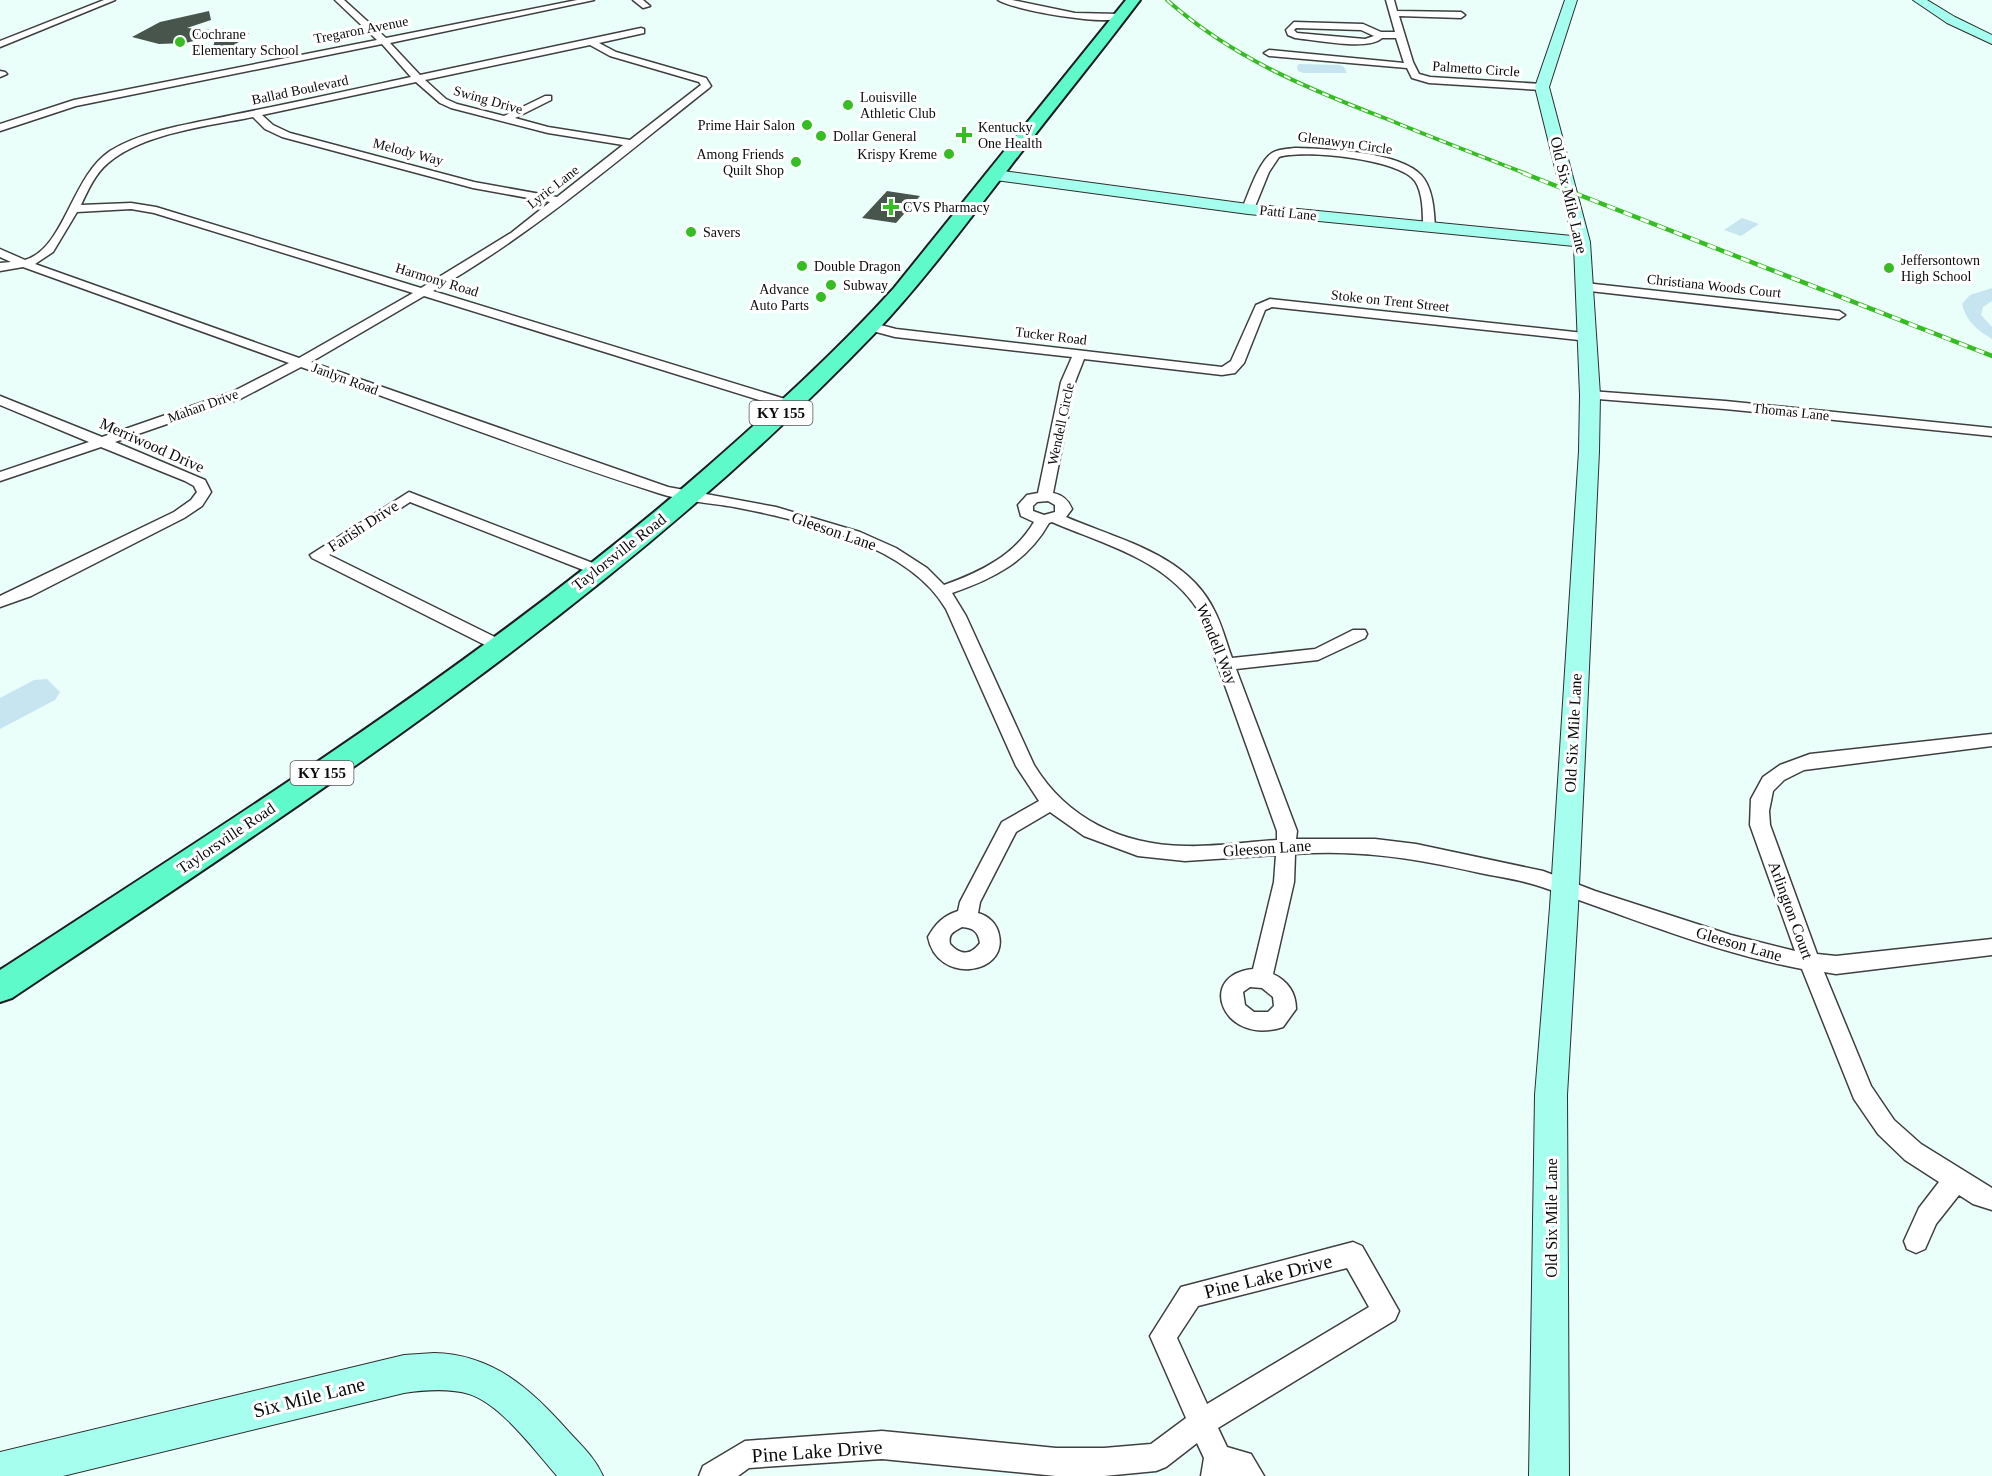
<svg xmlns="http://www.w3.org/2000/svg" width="1992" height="1476" font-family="'Times New Roman',serif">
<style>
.pitch{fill:#c6e5f0}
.building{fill:#48554c}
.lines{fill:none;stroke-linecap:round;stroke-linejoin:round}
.street-casing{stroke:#3f3f3f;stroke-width:3}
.secondary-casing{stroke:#2e2e2e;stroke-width:2}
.primary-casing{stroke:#1d1d1d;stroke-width:4}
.street{fill:#fff;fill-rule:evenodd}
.secondary{fill:#a6ffee;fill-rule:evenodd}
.primary{fill:#5ffac9;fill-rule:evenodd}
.rail-far1-casing{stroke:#35bd23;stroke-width:4}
.rail-casing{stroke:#35bd23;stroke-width:4.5}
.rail-far1{stroke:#fff;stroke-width:2;stroke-dasharray:7;stroke-linecap:butt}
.rail{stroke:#fff;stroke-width:3;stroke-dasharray:9;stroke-linecap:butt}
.poi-dot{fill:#35bd23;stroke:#fff;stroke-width:2}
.labels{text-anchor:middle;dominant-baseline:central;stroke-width:6;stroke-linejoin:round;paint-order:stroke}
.far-street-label{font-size:14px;fill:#0c0c0c;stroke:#fff}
.far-poi-label{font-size:14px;fill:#0c0c0c;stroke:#fff;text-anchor:start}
.shield{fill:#fff;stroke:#555;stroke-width:1.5}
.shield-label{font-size:15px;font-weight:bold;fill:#0c0c0c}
.street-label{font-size:16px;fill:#0c0c0c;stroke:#fff}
.near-street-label{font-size:20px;fill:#0c0c0c;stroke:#fff}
</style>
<rect width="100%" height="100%" fill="#ebfffa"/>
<g class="pitch">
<path d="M1299,64L1340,65L1344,67L1347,73H1303L1298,71L1297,66Z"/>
<path d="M1742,218L1759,224L1741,236L1724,230Z"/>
<path d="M1992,288V301L1983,307L1981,315L1992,327V339C1977,330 1966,321 1962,304L1970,295Z"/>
<path d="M47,679L60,692L55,700L0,729V698L34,680Z"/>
</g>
<g class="building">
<path d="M209,11L211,20L187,28L249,33L234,46L213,47L216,36L185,43L159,44L132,37L160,22Z"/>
<path d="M887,191L920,196L896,223L862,218Z"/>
</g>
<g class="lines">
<g class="street-casing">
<g id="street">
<path d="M104,0H115L0,47V41Z"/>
<path d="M335,0H344L386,38L577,0H594L390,43L420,75L641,28L644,29V33L599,43L616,52L706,78L711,86L709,88C619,159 533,234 433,291L795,402L797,405L795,408H785L424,296L311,362L668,487L776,507L860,532L896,548L927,568L944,585C980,572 1014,556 1034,522L1021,516L1018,505L1027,495L1038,493L1061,382L1072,357L895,337L865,329L863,326L865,323L869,322L896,329L1222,367L1231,361L1256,305L1270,299L1593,334L1594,337L1588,341L1272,307L1265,310L1244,363L1235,373L1222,375L1084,359L1075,382L1053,493C1062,495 1068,499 1072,509L1066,517C1119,540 1187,554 1214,610C1222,625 1226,642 1232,658L1315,649L1353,630H1365L1367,634L1365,638L1318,660L1236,669L1297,831L1296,839H1375L1416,844L1543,871L1595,891L1731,935L1795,951L1750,825L1751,799L1763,777L1780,765L1810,754L1992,734V746L1804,770L1784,780L1773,791L1769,811L1770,825L1817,954L1836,956L1992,939V955L1836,974L1824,972L1871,1086L1894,1120L1921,1144L1992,1188V1210L1973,1204L1959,1195L1936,1224L1925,1249L1916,1253L1907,1249L1904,1241L1919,1208L1939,1182L1905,1160L1878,1134L1854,1099L1802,969C1712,952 1627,916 1542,887C1522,880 1500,877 1480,873C1418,859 1359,849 1295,854L1294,882L1273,974C1288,981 1296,993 1296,1009L1283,1027C1223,1047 1195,975 1253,969L1274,882L1276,855L1185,861L1138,856L1084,836L1050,812L1016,832L980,902L978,913C989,916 997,924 999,935C1008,975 937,985 928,937C936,923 943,916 958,911L960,902L1002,822L1039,801L1016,766L946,609C909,545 802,520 734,507C709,503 682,501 658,493C538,455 420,409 301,367L242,398L115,442L205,480L211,492L202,506L184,518L31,596L0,607V596L174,512L191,500L197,492L194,486L185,481L101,447L0,481V472L89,442L0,405V396L102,437L232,392L289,363L23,267L0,271V263L11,262L0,257V249L25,260C65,248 71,177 110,151C146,129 192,124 232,115C292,103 351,90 411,77L382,44L76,106L0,131V124L74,100L377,40ZM590,45L610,56L699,82L701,85L630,140L548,127L515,118L551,100V96H545L504,116L457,104L446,99L425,80ZM416,82L440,103L451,108L548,133L623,145L557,197L474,182L290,133L273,125L262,115ZM253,117L265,129L282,137L473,188L550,202L511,233L421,288L156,207L131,203L81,205C88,190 95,174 108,163C143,133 209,126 253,117ZM131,209L154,213L413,293L299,358L35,264L53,252L77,212ZM1048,501L1055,505V512L1044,515L1033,511V506L1037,502ZM1052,522C1105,545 1165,559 1198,610L1277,831V840C1247,842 1215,847 1185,846C1122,845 1067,819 1034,765L966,616L952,593C993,579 1027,562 1049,523ZM962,927C973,928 978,931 980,943C971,955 961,956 950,944C948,934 953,932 962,927ZM1250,987L1262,988L1273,997L1274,1006L1268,1012H1254L1245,1005L1243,992Z"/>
<path d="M633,0H643L650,6L643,8Z"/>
<path d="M998,0H1012L1075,13L1120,14L1124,17C1109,27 1013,10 998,0Z"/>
<path d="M1386,0H1394L1397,11L1461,12L1465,15L1461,18L1399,16L1413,62L1419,74L1430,77L1542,84L1547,87L1542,90L1429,83L1412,78L1407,68L1269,56L1264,53L1269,50L1404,63L1396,38H1382C1369,51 1315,40 1295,38L1288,35L1286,30L1294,22L1363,24L1381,32H1395ZM1296,28L1361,30L1374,36L1365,39L1297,33L1294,30Z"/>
<path d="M0,71L5,72L7,74L0,77Z"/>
<path d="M1295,148C1326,149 1398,151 1421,175C1433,188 1434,210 1435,227L1429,230L1423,227C1423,213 1423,193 1415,181C1400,159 1303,149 1279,157L1269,172L1254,209L1252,211H1244L1242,209C1248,195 1259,161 1272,153C1278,149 1288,149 1295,148Z"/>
<path d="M1585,283L1839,311L1845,315L1839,319L1581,290V284Z"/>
<path d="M1590,391L1725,401L1992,428V436L1725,409L1585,398L1583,395Z"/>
<path d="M409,492L603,567L605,570L603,573H591L410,502L329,555L505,642L507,646L505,650L499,652L312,558L310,555Z"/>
<path d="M1353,1242L1362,1246L1399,1311L1395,1320L1218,1428L1227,1447L1251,1454L1264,1476H1201L1204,1458L1197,1443L1166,1467L1156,1471L1104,1476H1056L882,1459L749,1468L738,1476H699L703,1466L745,1441L882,1431L1056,1448H1104L1151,1444L1186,1418L1150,1336L1181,1287ZM1347,1268L1369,1307L1207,1404L1177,1338L1198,1306Z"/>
</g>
</g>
<g class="secondary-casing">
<g id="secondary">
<path d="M1565,0H1577L1549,87L1590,242L1600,395L1599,451L1578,907L1567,1095L1569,1476H1529L1535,1095L1550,907L1579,451L1580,395L1574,246L1248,214L995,180L987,175L995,170L1248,204L1572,236L1535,87Z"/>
<path d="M1913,0H1927L1955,17L1992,35V44L1947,23Z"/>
<path d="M434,1353C493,1354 532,1390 569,1432C582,1446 595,1458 603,1476H557C535,1451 501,1404 469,1394C448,1388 425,1390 404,1393L63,1476H0V1452L404,1355Z"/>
</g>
</g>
<g class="primary-casing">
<path id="primary" d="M1126,0H1140C1097,57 1052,112 1009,168C965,225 923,282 874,334C622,597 313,797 12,998L0,1002V970C242,813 488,658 706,468C771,411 836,352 894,288Z"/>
</g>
<use href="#street" class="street"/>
<use href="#secondary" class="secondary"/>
<use href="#primary" class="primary"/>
<g class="rail-far1-casing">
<path id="rail-far1" d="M1167,0C1231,57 1308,89 1387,119C1433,138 1480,156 1527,174"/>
</g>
<g class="rail-casing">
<path id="rail" d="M1523,173L1992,356"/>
</g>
<use href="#rail-far1" class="rail-far1"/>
<use href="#rail" class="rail"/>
</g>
<g class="poi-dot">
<circle cx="180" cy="42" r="6"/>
<circle cx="848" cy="105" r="6"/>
<circle cx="807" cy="125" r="6"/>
<path d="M961 126h6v6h6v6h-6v6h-6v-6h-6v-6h6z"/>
<circle cx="821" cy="136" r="6"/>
<circle cx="949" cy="154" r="6"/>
<circle cx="796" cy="162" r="6"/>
<path d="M888 198h6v6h6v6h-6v6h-6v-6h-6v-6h6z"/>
<circle cx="691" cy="232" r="6"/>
<circle cx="802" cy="266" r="6"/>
<circle cx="1889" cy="268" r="6"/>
<circle cx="831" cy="285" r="6"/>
<circle cx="821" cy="297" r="6"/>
</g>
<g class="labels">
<g class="far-street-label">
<text transform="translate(361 30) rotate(-11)">Tregaron Avenue</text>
<text transform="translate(1476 69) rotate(4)">Palmetto Circle</text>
<text transform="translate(300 90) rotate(-12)">Ballad Boulevard</text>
<text transform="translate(488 100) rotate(16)">Swing Drive</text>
<text transform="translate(1345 143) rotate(8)">Glenawyn Circle</text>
<text transform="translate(408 152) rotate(15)">Melody Way</text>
<text transform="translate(553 187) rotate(-38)">Lyric Lane</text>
<text transform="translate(1288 213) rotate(6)">Patti Lane</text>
<text transform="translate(437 280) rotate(17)">Harmony Road</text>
<text transform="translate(1714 286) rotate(6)">Christiana Woods Court</text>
<text transform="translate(1390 301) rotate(6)">Stoke on Trent Street</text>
<text transform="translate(1051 336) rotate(7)">Tucker Road</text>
<text transform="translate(345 379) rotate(20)">Janlyn Road</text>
<text transform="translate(203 406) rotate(-20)">Mahan Drive</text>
<text transform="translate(1791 412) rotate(6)">Thomas Lane</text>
<text transform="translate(1061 424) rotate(-78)">Wendell Circle</text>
</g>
<g class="far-poi-label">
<text x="192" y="34">Cochrane<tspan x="192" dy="16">Elementary School</tspan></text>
<text x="860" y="97">Louisville<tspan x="860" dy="16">Athletic Club</tspan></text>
<text x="795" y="125" text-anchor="end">Prime Hair Salon</text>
<text x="978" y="127">Kentucky<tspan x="978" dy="16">One Health</tspan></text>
<text x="833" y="136">Dollar General</text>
<text x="784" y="154" text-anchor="end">Among Friends<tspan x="784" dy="16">Quilt Shop</tspan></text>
<text x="937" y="154" text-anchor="end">Krispy Kreme</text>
<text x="903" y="207">CVS Pharmacy</text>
<text x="703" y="232">Savers</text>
<text x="1901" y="260">Jeffersontown<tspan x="1901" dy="16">High School</tspan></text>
<text x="814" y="266">Double Dragon</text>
<text x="843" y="285">Subway</text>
<text x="809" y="289" text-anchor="end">Advance<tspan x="809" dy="16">Auto Parts</tspan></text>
</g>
<g class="shield">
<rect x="749.5" y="401" width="63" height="24" rx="4.5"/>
<rect x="290.5" y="761" width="63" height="24" rx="4.5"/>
</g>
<g class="shield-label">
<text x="781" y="413">KY 155</text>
<text x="322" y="773">KY 155</text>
</g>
<g class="street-label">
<text transform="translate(1569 195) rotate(77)">Old Six Mile Lane</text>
<text transform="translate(152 445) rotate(24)">Merriwood Drive</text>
<text transform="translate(363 526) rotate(-33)">Farish Drive</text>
<text transform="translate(834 531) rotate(19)">Gleeson Lane</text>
<text transform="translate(619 552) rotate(-38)">Taylorsville Road</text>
<text transform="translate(1217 644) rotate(68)">Wendell Way</text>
<text transform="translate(1573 733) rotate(-87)">Old Six Mile Lane</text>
<text transform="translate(226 838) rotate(-34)">Taylorsville Road</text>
<text transform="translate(1267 848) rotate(-4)">Gleeson Lane</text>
<text transform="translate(1791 910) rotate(70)">Arlington Court</text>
<text transform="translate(1739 944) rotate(16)">Gleeson Lane</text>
<text transform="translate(1551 1218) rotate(-90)">Old Six Mile Lane</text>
</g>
<g class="near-street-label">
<text transform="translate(1268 1276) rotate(-14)">Pine Lake Drive</text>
<text transform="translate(309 1397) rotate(-14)">Six Mile Lane</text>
<text transform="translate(817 1451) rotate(-4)">Pine Lake Drive</text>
</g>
</g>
</svg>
